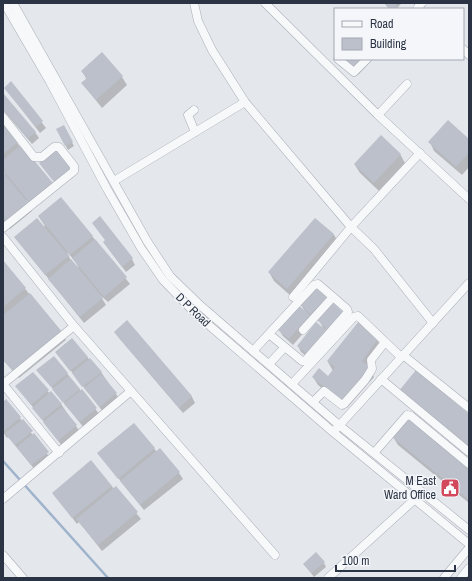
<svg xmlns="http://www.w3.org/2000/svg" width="472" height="581" font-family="'Archivo Narrow',sans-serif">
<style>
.shadow{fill:#0003;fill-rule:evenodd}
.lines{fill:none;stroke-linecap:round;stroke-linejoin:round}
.stream{stroke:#9fb4cc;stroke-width:2.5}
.building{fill:#bbc0ca}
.minor-casing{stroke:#a9aeb7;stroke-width:9}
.minor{stroke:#f7f8fa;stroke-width:8}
.labels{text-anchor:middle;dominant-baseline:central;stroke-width:3;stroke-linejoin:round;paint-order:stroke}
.street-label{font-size:12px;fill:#2b3445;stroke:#f4f6f9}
.poi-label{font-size:12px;fill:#2b3445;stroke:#f4f6f9;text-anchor:end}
</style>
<rect width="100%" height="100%" fill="#e4e7ec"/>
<g class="shadow">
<path d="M385,3H402L397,8L398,9H389Z"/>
<path d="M101,54L122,77L127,85L102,108L82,83L87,80L82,71Z"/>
<path d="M343,59H373L358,75Z"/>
<path d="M11,83L46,128L40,133L5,88Z"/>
<path d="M3,95L35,132L39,138L32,144L3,110Z"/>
<path d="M3,124L20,147L34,208L26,200L32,211L10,229L3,221V174H5L3,171Z"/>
<path d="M63,126L74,146L68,150L57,129Z"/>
<path d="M469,140V167L462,175L434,151L430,142Z"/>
<path d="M400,154L405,163L379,191L360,173L355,165Z"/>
<path d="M39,217L92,236L130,284L108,302L100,295L106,305L84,323L15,237L45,226ZM67,252L74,260L79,268L71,261Z"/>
<path d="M315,219L334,235L339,243L292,297L274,281L269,272Z"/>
<path d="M93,223L132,259L135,265L126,272L108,248L104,242L106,241Z"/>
<path d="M3,261L66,340L19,378L3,360Z"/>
<path d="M316,289L329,304L314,320L309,315L313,322L293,345L283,336L279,330L306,313L301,305Z"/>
<path d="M333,304L343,313L346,319L332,335L325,329L330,338L311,360L301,352L298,346L316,324L324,330L319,320Z"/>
<path d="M127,322L192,397L195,403L183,413L119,338L115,332Z"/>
<path d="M359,322L377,340L382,348L369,368L374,377L347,408L318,385L313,377H328L333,371L328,362Z"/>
<path d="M56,352L87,357L101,372L120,400L104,413Z"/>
<path d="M54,357L100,415L84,428L38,370Z"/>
<path d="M33,373L50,394L61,404L80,432L62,446L17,386Z"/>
<path d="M6,400L51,459L36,471L8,437L7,438L3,432V403Z"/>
<path d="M134,424L157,452L179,473L183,479L144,510L98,453Z"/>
<path d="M393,437L469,467V503L398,445Z"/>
<path d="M112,486L114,490L116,488L141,519L102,551L79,522L77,524L53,493Z"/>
<path d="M324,563L326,567L314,577L307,568Z"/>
</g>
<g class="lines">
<path class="stream" d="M3,461L108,578"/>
</g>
<g class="building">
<path d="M384,3H394L399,9H389Z"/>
<path d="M102,52L123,76L96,100L81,83L87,78L81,71Z"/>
<path d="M343,59H364L354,69Z"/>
<path d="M11,81L43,121L36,127L4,88Z"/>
<path d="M3,93L36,132L28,138L3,109Z"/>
<path d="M448,120L469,139V153L456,167L428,142Z"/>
<path d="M3,123L18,142L3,154Z"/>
<path d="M64,125L73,142L65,146L56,129Z"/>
<path d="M381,135L401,154L374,183L354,164Z"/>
<path d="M21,145L53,183L30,203L3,170V160Z"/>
<path d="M56,149L72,168L54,182L39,163Z"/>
<path d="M3,172L29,204L6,223L3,220Z"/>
<path d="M61,197L93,236L70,255L38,216Z"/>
<path d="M100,216L133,258L122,267L103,242L105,240L92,223Z"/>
<path d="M37,218L69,256L45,275L14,237Z"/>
<path d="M315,218L334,234L287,289L268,272Z"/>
<path d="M95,239L127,277L104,297L72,258Z"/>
<path d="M71,259L103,298L80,317L48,279Z"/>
<path d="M3,260L26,288L3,307Z"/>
<path d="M316,288L327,298L310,314L300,304Z"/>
<path d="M30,293L63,333L15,373L3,359V315Z"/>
<path d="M333,303L343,312L328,330L317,320Z"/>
<path d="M299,306L310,315L289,339L278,330Z"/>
<path d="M127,320L192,396L179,408L114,332Z"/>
<path d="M359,321L378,339L362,361L370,368L342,401L312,377L319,368L328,376L335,367L327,361Z"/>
<path d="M316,322L327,331L307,354L297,346Z"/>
<path d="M72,338L88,357L70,371L55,352Z"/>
<path d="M54,356L68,373L51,387L36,370Z"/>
<path d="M90,358L102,372L82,387L72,373Z"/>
<path d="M416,370L469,414V451L398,392Z"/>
<path d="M33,372L49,390L31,405L15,386Z"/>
<path d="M101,374L117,393L100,407L84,388Z"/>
<path d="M69,376L80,389L63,403L52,389Z"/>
<path d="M82,389L97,408L80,422L64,404Z"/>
<path d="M51,391L62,404L42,420L32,408Z"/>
<path d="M6,399L21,417L3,432V402Z"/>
<path d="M62,407L77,425L58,441L43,422Z"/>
<path d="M409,417L469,466V500L392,437Z"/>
<path d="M23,419L33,431L15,445L5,433Z"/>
<path d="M134,423L155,448L118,479L97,453Z"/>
<path d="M34,433L49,452L31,465L17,447Z"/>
<path d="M160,448L180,472L140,505L120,481Z"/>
<path d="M91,460L112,486L72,518L52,493Z"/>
<path d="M116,486L138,512L98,545L76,519Z"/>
<path d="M316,552L325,562L311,573L303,564Z"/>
</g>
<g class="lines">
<g class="minor-casing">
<g id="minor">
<path d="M4,3L50,82L107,189L141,248L163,280L196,314L333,432L469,544"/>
<path d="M13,3L147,241L170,276L201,306L339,425L469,530"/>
<path d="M194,3L198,21L212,50L245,102L351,227L374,249L433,323"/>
<path d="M265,3L378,115L469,199"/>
<path d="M420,9L418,7L422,3"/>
<path d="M463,49L469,55"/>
<path d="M338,59L354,72L367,59"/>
<path d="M194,110L188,115L195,132"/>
<path d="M378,115L407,84"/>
<path d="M3,117L34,157H42L54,147H59L74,166V171L3,228"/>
<path d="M114,181L245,102"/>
<path d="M3,237L74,326L275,555"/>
<path d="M293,297L351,227L420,153"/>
<path d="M303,330L333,297"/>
<path d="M253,351L314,285L318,284L347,309L348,312L305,361H302L269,334"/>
<path d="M403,355L469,408"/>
<path d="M269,364L284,348"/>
<path d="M381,379L469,452"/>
<path d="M3,384L74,326"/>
<path d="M3,384L59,453"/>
<path d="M292,384L354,317L358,316L401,357"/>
<path d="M313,402L324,391L342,405L344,404L365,380L372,369L371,360L385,342"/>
<path d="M336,429L469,283"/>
<path d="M374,453L407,415L411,416L469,464"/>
<path d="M3,499L131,391"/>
<path d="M3,555L23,578"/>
<path d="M328,578L415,499"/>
<path d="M444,578L469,548"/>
<path d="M461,578L469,568"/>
</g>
</g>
<use href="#minor" class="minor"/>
</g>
<defs>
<g id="civic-square" transform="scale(1)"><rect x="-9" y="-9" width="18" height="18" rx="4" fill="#d1495b" stroke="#f4f6f9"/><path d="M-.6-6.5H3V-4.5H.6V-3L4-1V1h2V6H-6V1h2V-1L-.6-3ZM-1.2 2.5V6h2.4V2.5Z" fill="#fff"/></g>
</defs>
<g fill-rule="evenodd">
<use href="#civic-square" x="450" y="488"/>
</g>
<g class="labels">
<g class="street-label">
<text transform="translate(193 310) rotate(44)">D P Road</text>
</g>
<g class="poi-label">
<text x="436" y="481">M East<tspan x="436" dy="14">Ward Office</tspan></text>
</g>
</g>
<rect width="472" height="581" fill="none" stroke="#2b3445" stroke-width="8"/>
<rect x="334" y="8" width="130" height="52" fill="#f4f6f9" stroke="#a4a8b1"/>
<rect x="342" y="21" width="20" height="6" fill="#f7f8fa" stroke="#a4a8b1"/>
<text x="370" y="28" font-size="12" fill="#2b3445">Road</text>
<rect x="342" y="38" width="20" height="12" fill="#bbc0ca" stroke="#a4a8b1"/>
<text x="370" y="48" font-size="12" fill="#2b3445">Building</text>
<path d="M336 565v6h119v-6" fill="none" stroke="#2b3445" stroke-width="2"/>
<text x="342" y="565" font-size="12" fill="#2b3445" stroke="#f4f6f9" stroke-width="3" paint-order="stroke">100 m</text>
</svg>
